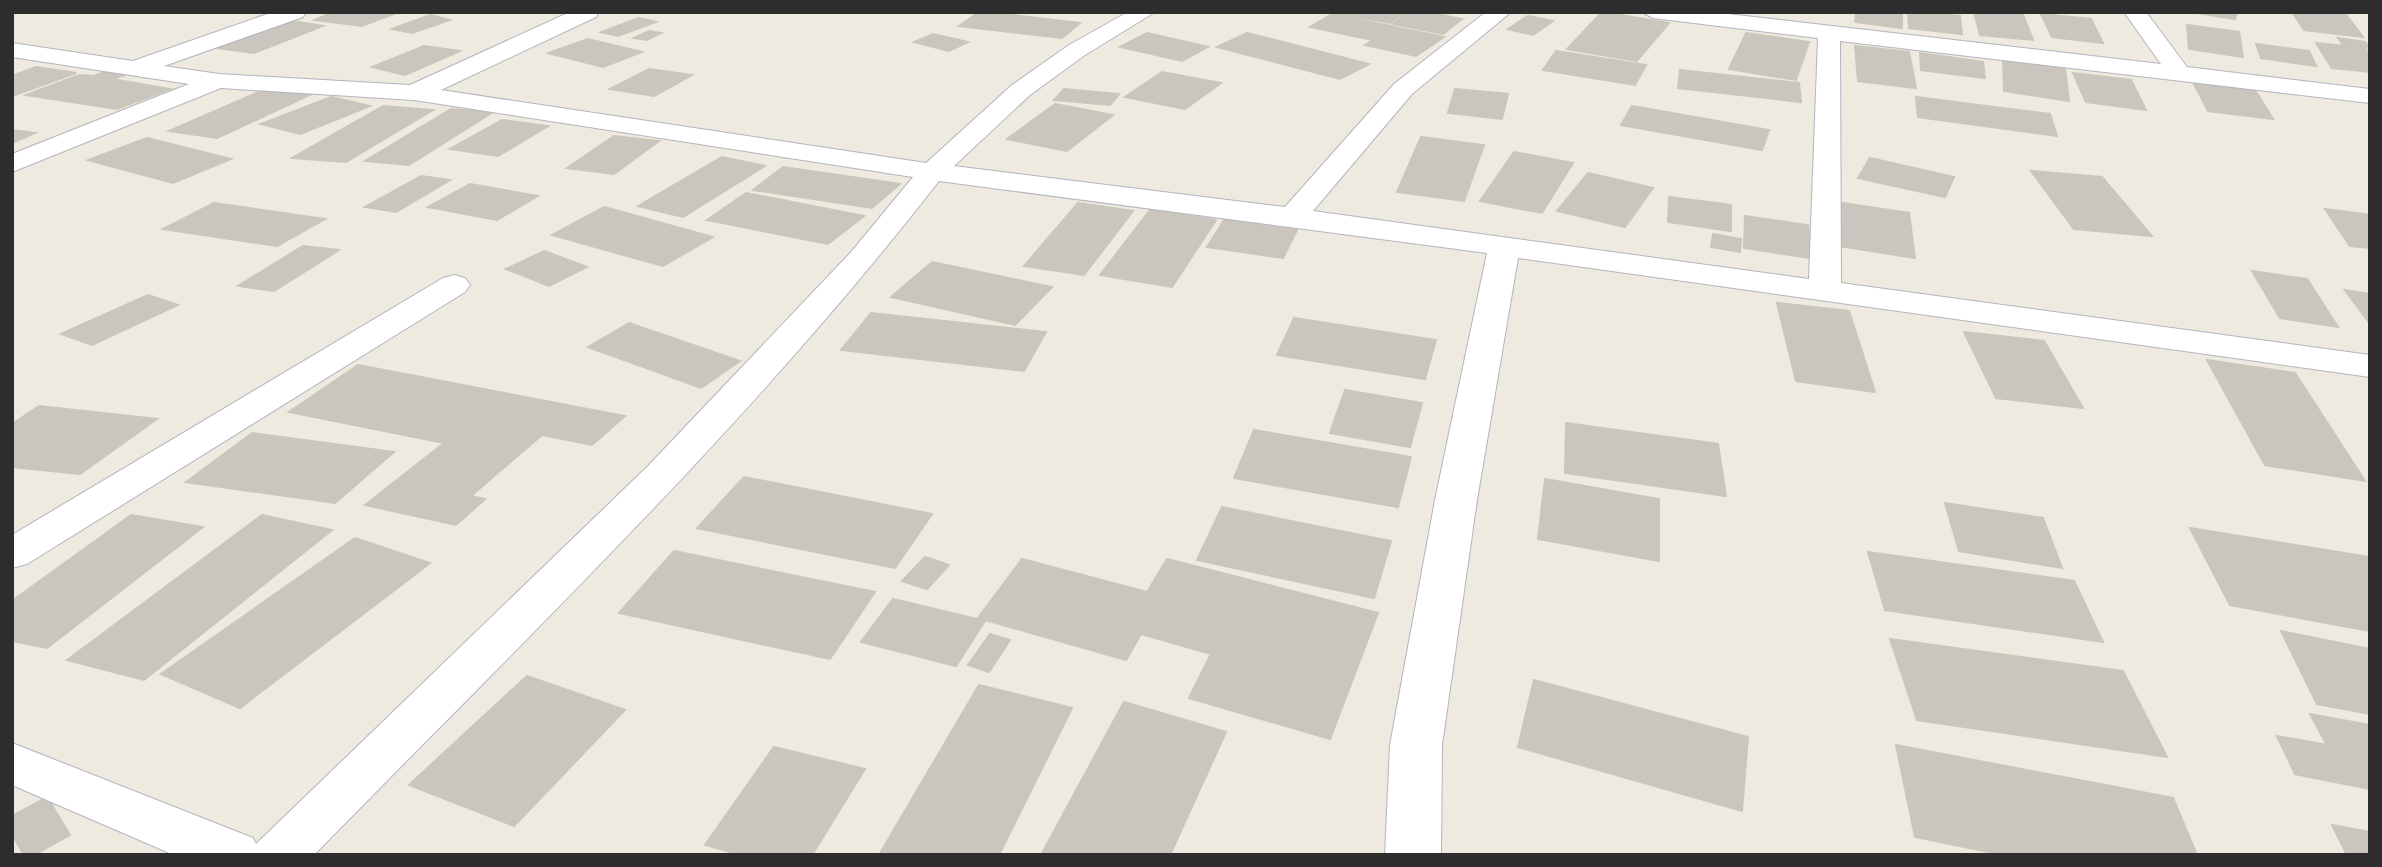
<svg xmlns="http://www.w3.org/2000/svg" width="2382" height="867" font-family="'Golos Text',sans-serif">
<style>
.building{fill:#cac6bf;stroke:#cac6b9;stroke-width:2}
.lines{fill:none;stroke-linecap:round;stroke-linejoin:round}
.minor-casing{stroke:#b3b4c0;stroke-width:2}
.minor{fill:#fff;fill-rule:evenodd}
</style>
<rect width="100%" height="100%" fill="#eeeadf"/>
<g class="building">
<path d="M333,12H391L396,13L362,26L315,20Z"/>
<path d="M979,12H985L1080,23L1062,38L959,26Z"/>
<path d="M1342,12H1406L1390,23L1339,14Z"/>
<path d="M1409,12H1427L1462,19L1443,34L1393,24Z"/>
<path d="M1602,12L1669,23L1637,61L1567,49Z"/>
<path d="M1856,12H1902V28L1855,22Z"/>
<path d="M1908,12L1960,16L1962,34L1909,28Z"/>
<path d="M1974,12H2022L2033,40L1980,35Z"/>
<path d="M2191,12H2237L2235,19Z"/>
<path d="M2292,12H2344L2363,37L2304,30Z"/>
<path d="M1332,14L1444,37L1416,56L1365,45L1373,40L1310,27Z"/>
<path d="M2041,14L2091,19L2103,43L2052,37Z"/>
<path d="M430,15L450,20L412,33L392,29Z"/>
<path d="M1528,16L1553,21L1533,35L1508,29Z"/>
<path d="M639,18L656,22L618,36L601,32Z"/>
<path d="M292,21L323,26L254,53L217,48Z"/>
<path d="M2187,25L2239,32L2243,57L2189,49Z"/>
<path d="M649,31L661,33L647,40L634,38Z"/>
<path d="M1147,33L1208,47L1182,61L1120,47Z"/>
<path d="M1247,33L1369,64L1340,79L1217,47Z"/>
<path d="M1746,33L1809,42L1796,80L1729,69Z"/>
<path d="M933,34L968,42L949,51L914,42Z"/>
<path d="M2338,38L2365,42L2370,49L2343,45Z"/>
<path d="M588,39L642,52L603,67L548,53Z"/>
<path d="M2316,43L2364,48L2370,56V72L2332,68Z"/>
<path d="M2256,44L2309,51L2316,66L2261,58Z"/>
<path d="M424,46L460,51L405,75L372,67Z"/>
<path d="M1855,46L1909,52L1916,88L1858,81Z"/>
<path d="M1556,51L1646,65L1635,85L1543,70Z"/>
<path d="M1920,53L1983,62L1985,78L1921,70Z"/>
<path d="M2003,61L2065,69L2069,101L2004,91Z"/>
<path d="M36,67L76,73L12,96V76Z"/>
<path d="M649,69L692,75L654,96L610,89Z"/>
<path d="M1680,70L1799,83L1801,102L1678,88Z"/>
<path d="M105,72L125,75L112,79L170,89L117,109L26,95L79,75L93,76Z"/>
<path d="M1162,72L1221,83L1185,109L1125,97Z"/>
<path d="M2073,73L2131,80L2146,110L2086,102Z"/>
<path d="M2193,82L2255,90L2273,119L2208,111Z"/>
<path d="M268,88L312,94L217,138L169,131Z"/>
<path d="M1064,89L1119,94L1110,105L1054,100Z"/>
<path d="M1455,89L1508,94L1502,119L1448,113Z"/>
<path d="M331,97L370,106L300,134L261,124Z"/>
<path d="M1916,97L2050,114L2057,136L1918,117Z"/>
<path d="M1055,104L1113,115L1067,151L1007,139Z"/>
<path d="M383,106L433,110L346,162L292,158Z"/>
<path d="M1632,106L1769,130L1762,150L1621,125Z"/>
<path d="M451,109L493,112L409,165L365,161Z"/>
<path d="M502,120L548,126L498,156L450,149Z"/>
<path d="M12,130L35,133L12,143Z"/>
<path d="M614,136L659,141L614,174L567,168Z"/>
<path d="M1421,137L1484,145L1464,201L1397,192Z"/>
<path d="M147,138L231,159L173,183L88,160Z"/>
<path d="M1514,152L1573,163L1542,213L1480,201Z"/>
<path d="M722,157L765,166L683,217L638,206Z"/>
<path d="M1870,158L1954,177L1945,197L1858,178Z"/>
<path d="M783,167L900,184L872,208L753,190Z"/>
<path d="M2031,171L2102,177L2152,236L2074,229Z"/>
<path d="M1588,173L1653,188L1625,227L1557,211Z"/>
<path d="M421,176L450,180L396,212L365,207Z"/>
<path d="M470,184L538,196L497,220L428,207Z"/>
<path d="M746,193L864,216L828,244L707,220Z"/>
<path d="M1669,197L1731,205V231L1668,222Z"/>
<path d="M1836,202L1909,213L1915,258L1838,246Z"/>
<path d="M214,203L325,219L277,246L163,229Z"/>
<path d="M1078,203L1133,211L1084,275L1024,266Z"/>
<path d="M604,207L713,237L663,266L552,235Z"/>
<path d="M2325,209L2370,215V248L2350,246Z"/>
<path d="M1150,210L1216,220L1172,287L1100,275Z"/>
<path d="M1745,216L1808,225L1810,258L1744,248Z"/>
<path d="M1224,220L1297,230L1283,258L1207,247Z"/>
<path d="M1713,234L1741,239L1740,252L1711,247Z"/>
<path d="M303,246L339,250L274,291L238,286Z"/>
<path d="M544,251L587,267L549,286L506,269Z"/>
<path d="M932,262L1052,287L1015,325L891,297Z"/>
<path d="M2252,271L2307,279L2338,327L2280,318Z"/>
<path d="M2345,290L2370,294V324Z"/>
<path d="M148,295L178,305L92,345L61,334Z"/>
<path d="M1777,303L1849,311L1875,392L1796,381Z"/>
<path d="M871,313L1046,332L1024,371L841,350Z"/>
<path d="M1294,318L1436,340L1425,379L1277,355Z"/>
<path d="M629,323L740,361L701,388L588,347Z"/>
<path d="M1964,332L2044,341L2083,408L1996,398Z"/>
<path d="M2207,360L2295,373L2365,481L2265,465Z"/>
<path d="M358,365L625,416L592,445L542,435L471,496L485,499L456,525L365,505L444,443L289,412Z"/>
<path d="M1345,390L1422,403L1410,447L1330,433Z"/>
<path d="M39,406L157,419L80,474L12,467V424Z"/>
<path d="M1566,423L1718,444L1726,496L1565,473Z"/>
<path d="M1254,430L1411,457L1398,507L1234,478Z"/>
<path d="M252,433L394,452L335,503L186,482Z"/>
<path d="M744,477L932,514L895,568L697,528Z"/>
<path d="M1545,479L1659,499V561L1538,539Z"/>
<path d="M1945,503L2043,518L2062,568L1959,551Z"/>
<path d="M1222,507L1391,541L1374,598L1197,560Z"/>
<path d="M131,515L203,527L47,648L12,641V601Z"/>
<path d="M262,515L332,530L144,680L67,660Z"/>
<path d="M2190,528L2370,557V631L2230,605Z"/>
<path d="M355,538L430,563L240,708L161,674Z"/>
<path d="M674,551L875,592L830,659L619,613Z"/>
<path d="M1868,552L2074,581L2103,642L1885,610Z"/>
<path d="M925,557L949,565L927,589L902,581Z"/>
<path d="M1022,559L1147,592L1167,559L1378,613L1330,739L1189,698L1211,654L1141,634L1126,660L978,618Z"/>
<path d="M893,599L985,621L956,666L861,642Z"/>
<path d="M2281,631L2370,649V714L2317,704Z"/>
<path d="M990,634L1010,640L989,672L968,665Z"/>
<path d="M1890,639L2123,671L2167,757L1917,720Z"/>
<path d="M527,676L625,710L514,826L409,785Z"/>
<path d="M1534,680L1748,737L1742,811L1518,747Z"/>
<path d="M979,685L1072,708L999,855H879Z"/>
<path d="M1124,702L1226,732L1170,855H1041Z"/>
<path d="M2310,714L2370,725V789L2295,774L2277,736L2327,745Z"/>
<path d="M1896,745L2173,798L2197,855H2003L1915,837Z"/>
<path d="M774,747L865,769L812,855H741L705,845Z"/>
<path d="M47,797L70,835L34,855H24L12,834V816Z"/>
<path d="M2332,825L2370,832V855H2347Z"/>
</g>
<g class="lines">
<g class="minor-casing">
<g id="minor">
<path d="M273,12H306L303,17L164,66L219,74L410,85L570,12H599L596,17L441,90L926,163L1012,85L1069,45L1128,12H1155L1085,55L1030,95L954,166L1285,207L1394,84L1486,12H1511L1412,94L1313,211L1809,279L1818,38L1653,18L1642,12H1711L2161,64L2124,12H2146L2187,67L2370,89V103L1840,41L1841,283L2370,355V377L1518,258L1477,500L1442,745L1441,855H1385L1390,745L1435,500L1487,253L939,181C751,423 528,636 314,855H174L12,785V743L253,838L256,844L648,466L852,251L913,177L414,100L221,88L12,172V154L189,84L12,57V43L133,61Z"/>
<path d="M454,275L465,278L470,285L465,292L27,564L12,568V535L443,278Z"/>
</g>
</g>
<use href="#minor" class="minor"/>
</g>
<rect width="2382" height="867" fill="none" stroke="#2d2d2d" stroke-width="28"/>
</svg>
